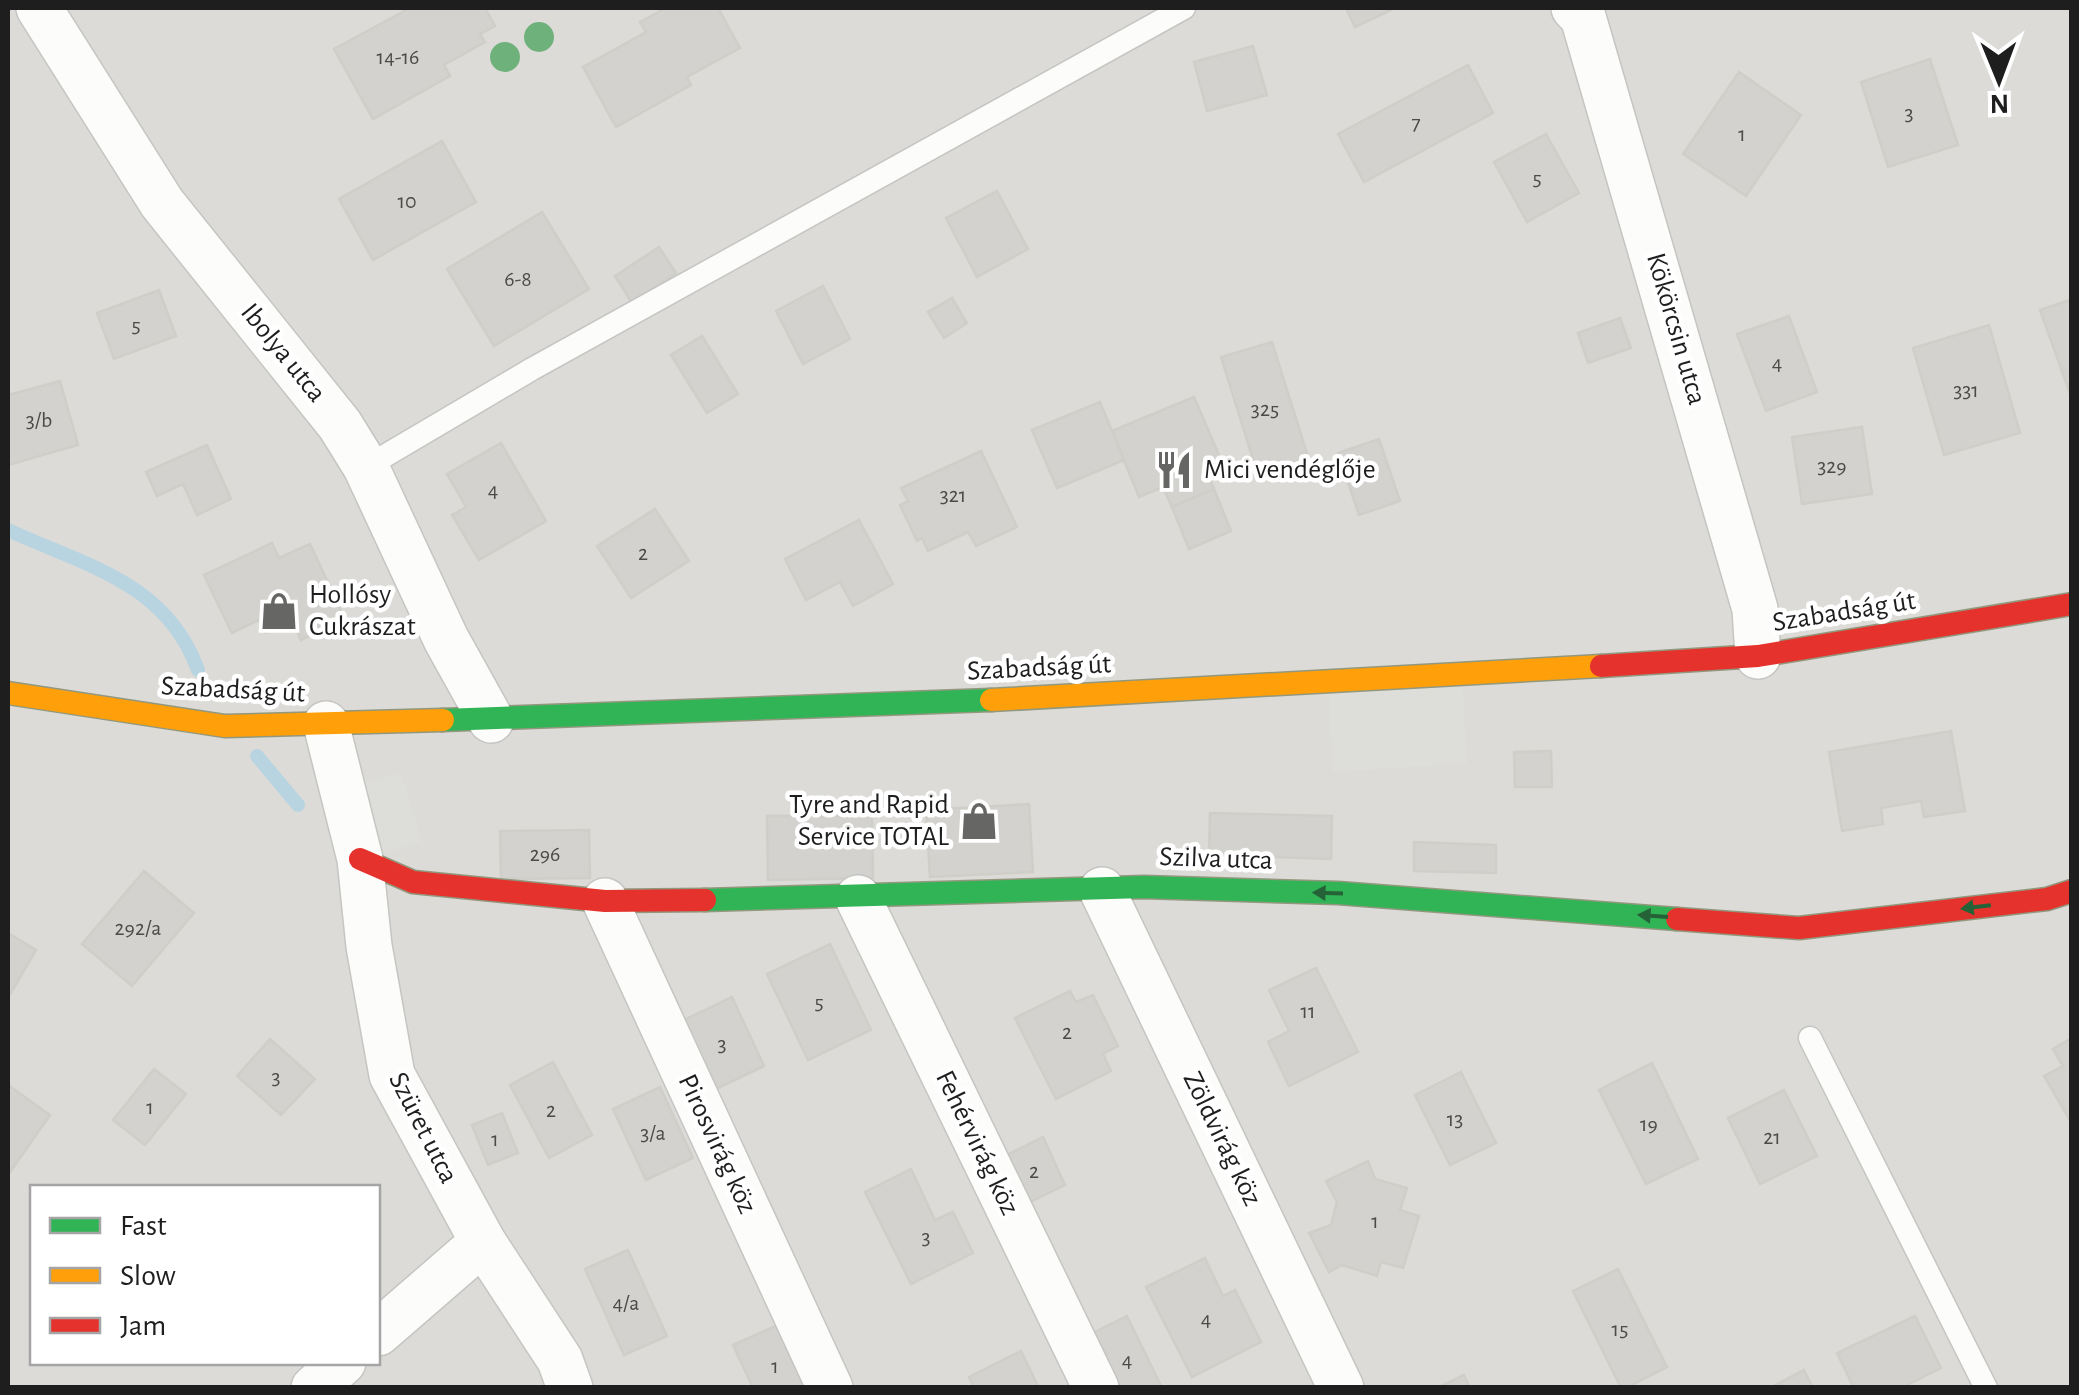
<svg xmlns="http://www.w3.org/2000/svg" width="2079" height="1395" font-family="'Alegreya Sans',sans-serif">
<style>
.residential{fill:#dcdbd8;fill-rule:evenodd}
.parking{fill:#ddddda}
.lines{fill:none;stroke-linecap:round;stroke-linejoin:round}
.stream{stroke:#b9d4e1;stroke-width:14}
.building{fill:#d3d2ce;stroke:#d0cec8;stroke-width:2.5}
.lane-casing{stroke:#c5c5c3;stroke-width:25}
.street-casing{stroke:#c5c5c3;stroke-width:48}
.fast-casing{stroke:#92987e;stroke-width:25}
.slow-casing{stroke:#92987e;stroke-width:25}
.jam-casing{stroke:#92987e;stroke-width:25}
.lane{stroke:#fcfcfb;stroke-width:22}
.street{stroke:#fcfcfb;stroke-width:45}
.fast{stroke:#30b455;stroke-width:22}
.slow{stroke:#ff9f0a;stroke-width:22}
.jam{stroke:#e5322d;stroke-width:22}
.tree{fill:#6fb17b}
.oneway{fill:#266237}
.labels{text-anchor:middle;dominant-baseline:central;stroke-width:9;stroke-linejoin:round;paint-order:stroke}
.number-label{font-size:22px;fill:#4b4b4a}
.street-label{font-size:28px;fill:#1e1e1e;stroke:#fff}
.poi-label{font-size:28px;fill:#1e1e1e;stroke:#fff;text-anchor:start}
</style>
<rect width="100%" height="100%" fill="#edece7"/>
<path class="residential" d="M8,8H2071V1387L8,1388ZM32,1188H378V1362H32Z"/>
<g class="parking">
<path d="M1462,675L1467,763L1333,772L1328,684Z"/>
<path d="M401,773L422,842L360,859L342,789Z"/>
</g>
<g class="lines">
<g class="stream">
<path d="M8,530C86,566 166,582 198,670"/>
<path d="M257,756L298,805"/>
</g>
</g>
<g class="building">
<path d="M410,8H485L495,26L480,34L485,42L444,65L450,76L373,119L334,49Z"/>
<path d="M666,8H718L740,48L687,77L691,85L616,127L583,67L646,32L640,22Z"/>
<path d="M1346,8H1395L1355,27Z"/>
<path d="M1253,46L1267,95L1207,111L1194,62Z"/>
<path d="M1930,59L1958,145L1888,167L1861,82Z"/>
<path d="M1468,65L1493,113L1364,182L1338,134Z"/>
<path d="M1739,72L1801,115L1746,196L1683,154Z"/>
<path d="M1546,134L1579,193L1527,222L1494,162Z"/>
<path d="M442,141L476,202L373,260L339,199Z"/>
<path d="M997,191L1028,249L977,277L946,218Z"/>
<path d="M542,212L589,289L494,346L447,269Z"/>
<path d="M659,247L676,273L632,303L615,276Z"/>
<path d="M823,286L850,339L803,364L776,311Z"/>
<path d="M159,290L176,336L114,359L97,313Z"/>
<path d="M952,298L967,323L944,338L928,312Z"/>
<path d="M2072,299V399L2040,310Z"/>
<path d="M1789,316L1817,392L1766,411L1737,334Z"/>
<path d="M1620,318L1631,348L1588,363L1578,333Z"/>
<path d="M1989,325L2020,433L1944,455L1913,348Z"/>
<path d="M702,336L738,394L707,413L671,355Z"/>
<path d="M1272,342L1309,460L1258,475L1221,357Z"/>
<path d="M60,381L78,445L8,465V395Z"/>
<path d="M1194,397L1222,462L1206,469L1214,489L1172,507L1163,487L1139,497L1112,431Z"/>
<path d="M1100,402L1124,460L1057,488L1032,430Z"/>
<path d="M1862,427L1872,494L1802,504L1792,437Z"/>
<path d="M1379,439L1400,501L1359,515L1338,453Z"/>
<path d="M501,443L546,521L479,560L452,515L466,507L447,474Z"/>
<path d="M207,445L231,499L197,515L183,484L157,496L146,472Z"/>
<path d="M981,451L1017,527L976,546L968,532L928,551L922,538L917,541L900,505L908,501L901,488Z"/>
<path d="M1214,489L1231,531L1189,549L1172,507Z"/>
<path d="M655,509L689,561L631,598L597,546Z"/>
<path d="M859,520L893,584L853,606L840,582L806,600L785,559Z"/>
<path d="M272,543L279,558L310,544L345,619L301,640L293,621L266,633L259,620L232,633L204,575Z"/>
<path d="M1951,731L1965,811L1924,817L1921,801L1881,808L1883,824L1842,831L1829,752Z"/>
<path d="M1551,751L1552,787H1515L1514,752Z"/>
<path d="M1029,804L1033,872L930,877L926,810Z"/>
<path d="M1210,813L1332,816L1331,859L1209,855Z"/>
<path d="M872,815L873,878L768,880L767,816Z"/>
<path d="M589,830L590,878L501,879L500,831Z"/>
<path d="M1414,842L1496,845V873L1414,871Z"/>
<path d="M144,871L194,913L132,986L82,944Z"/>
<path d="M8,933L36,950L8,998Z"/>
<path d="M830,944L871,1030L808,1060L767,974Z"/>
<path d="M1316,968L1358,1052L1289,1086L1268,1042L1289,1031L1269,990Z"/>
<path d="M1070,991L1076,1002L1093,995L1118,1046L1103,1054L1111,1071L1056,1099L1015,1018Z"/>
<path d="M732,997L764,1066L712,1091L680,1022Z"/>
<path d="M2072,1038V1124L2044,1076L2063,1066L2053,1049Z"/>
<path d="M270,1039L315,1079L281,1115L237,1076Z"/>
<path d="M553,1062L592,1135L549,1158L510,1085Z"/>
<path d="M1652,1063L1698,1159L1646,1184L1599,1090Z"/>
<path d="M154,1069L186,1094L145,1145L113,1120Z"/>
<path d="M1461,1072L1496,1143L1450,1165L1415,1095Z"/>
<path d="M8,1085L50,1115L8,1175Z"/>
<path d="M660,1087L693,1158L646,1180L613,1109Z"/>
<path d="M1784,1090L1817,1156L1760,1184L1728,1118Z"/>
<path d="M502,1113L518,1153L488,1165L472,1125Z"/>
<path d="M1043,1137L1065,1185L1026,1204L1003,1157Z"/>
<path d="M1368,1161L1375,1179L1407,1188L1400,1210L1419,1216L1403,1268L1381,1262L1377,1276L1342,1265L1329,1272L1309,1233L1331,1225L1337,1202L1326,1181Z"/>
<path d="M911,1169L935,1220L953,1212L973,1253L911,1284L865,1192Z"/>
<path d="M628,1250L667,1336L624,1355L585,1269Z"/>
<path d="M1205,1258L1223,1296L1235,1290L1261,1342L1192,1377L1146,1287Z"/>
<path d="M1618,1269L1667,1367L1626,1388H1621L1573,1291Z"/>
<path d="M1127,1316L1162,1388H1119L1093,1333Z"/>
<path d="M1915,1316L1941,1368L1901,1388H1854L1837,1353Z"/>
<path d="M787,1321L817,1388H753L733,1345Z"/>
<path d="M1021,1351L1039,1388H974L969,1377Z"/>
<path d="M1804,1370L1813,1388H1770Z"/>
<path d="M1464,1375L1470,1388H1437Z"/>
</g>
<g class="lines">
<g class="lane-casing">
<g id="lane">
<path d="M366,467L532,369L1184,8"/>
<path d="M1810,1038L1986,1388"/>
</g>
</g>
<g class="street-casing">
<g id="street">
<path d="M39,8L162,203L340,425L366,467L446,639L491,720"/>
<path d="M1574,8L1583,17L1755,609L1758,656"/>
<path d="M326,724L360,859L369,946L392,1075L483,1242L560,1360L570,1388"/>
<path d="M1102,890L1341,1388"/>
<path d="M858,898L1096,1388"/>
<path d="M605,901L830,1388"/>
<path d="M378,1333L483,1242"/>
<path d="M314,1388L343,1362"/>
</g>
</g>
<g class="fast-casing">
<g id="fast">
<path d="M443,720L991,700"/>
<path d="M705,900L1144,887L1338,893L1677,919"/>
</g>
</g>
<g class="slow-casing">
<g id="slow">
<path d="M8,693L225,726L443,720"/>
<path d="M991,700L1601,666"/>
</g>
</g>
<g class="jam-casing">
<g id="jam">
<path d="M1601,666L1758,656L2072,604"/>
<path d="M360,859L413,882L605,901L705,900"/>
<path d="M1677,919L1799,928L2047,899L2072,891"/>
</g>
</g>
<use href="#lane" class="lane"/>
<use href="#street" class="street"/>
<use href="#fast" class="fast"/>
<use href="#slow" class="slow"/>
<use href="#jam" class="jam"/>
</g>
<g class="tree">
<circle cx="539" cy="37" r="15"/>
<circle cx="505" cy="57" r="15"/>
</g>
<defs><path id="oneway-solid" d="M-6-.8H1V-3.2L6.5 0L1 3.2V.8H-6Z" transform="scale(2.5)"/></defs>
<g class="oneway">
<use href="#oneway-solid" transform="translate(1328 893) rotate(-178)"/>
<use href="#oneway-solid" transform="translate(1976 907) rotate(173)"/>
<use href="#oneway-solid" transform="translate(1653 916) rotate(-176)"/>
</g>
<defs>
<g id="restaurant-bare" transform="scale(3)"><path d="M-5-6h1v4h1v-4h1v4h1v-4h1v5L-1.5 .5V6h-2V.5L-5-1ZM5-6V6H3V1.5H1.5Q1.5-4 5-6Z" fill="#666664" stroke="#fff" stroke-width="2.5" paint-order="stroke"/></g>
<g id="shop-bare" transform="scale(3)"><path d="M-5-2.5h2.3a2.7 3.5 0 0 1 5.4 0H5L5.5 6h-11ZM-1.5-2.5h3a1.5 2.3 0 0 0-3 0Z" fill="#666664" stroke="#fff" stroke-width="2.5" paint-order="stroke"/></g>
</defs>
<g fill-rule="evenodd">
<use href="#restaurant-bare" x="1174" y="470"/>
<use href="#shop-bare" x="279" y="611"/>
<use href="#shop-bare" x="979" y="821"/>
</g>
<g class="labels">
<g class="number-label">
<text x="398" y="57">14-16</text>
<text x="1909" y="113">3</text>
<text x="1416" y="123">7</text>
<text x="1742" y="134">1</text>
<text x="1537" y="178">5</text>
<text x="407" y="201">10</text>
<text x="518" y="279">6-8</text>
<text x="136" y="325">5</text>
<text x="1777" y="363">4</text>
<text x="1966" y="390">331</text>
<text x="1265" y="409">325</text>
<text x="39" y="420">3/b</text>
<text x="1832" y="466">329</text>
<text x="493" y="490">4</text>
<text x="953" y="495">321</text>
<text x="643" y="553">2</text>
<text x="545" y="854">296</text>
<text x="138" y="928">292/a</text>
<text x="819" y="1002">5</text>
<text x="1308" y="1011">11</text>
<text x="1067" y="1032">2</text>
<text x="722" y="1044">3</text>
<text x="276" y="1077">3</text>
<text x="150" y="1107">1</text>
<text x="551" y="1110">2</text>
<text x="1455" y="1119">13</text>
<text x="1649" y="1124">19</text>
<text x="653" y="1133">3/a</text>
<text x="1772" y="1137">21</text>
<text x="495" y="1139">1</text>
<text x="1034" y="1171">2</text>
<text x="1375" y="1221">1</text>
<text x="926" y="1237">3</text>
<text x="626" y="1303">4/a</text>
<text x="1206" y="1319">4</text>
<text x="1620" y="1329">15</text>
<text x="1127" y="1360">4</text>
<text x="775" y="1366">1</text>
</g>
<g class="street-label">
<text transform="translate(1676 329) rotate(74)">Kökörcsin utca</text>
<text transform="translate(283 353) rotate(51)">Ibolya utca</text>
<text transform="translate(1844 612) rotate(-9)">Szabadság út</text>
<text transform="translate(1039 668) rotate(-3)">Szabadság út</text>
<text transform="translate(233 690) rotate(3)">Szabadság út</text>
<text transform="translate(1216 859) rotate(2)">Szilva utca</text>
<text transform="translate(423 1128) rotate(63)">Szüret utca</text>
<text transform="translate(1222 1139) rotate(64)">Zöldvirág köz</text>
<text transform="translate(977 1143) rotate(64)">Fehérvirág köz</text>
<text transform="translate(717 1144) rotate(65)">Pirosvirág köz</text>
</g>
<g class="poi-label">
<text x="1204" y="470">Mici vendéglője</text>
<text x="309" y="595">Hollósy<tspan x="309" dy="32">Cukrászat</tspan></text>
<text x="949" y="805" text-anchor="end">Tyre and Rapid<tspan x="949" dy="32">Service TOTAL</tspan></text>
</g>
</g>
<rect width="2079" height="1395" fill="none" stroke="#1e1e1e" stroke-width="20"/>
<rect x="30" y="1185" width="350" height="180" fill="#ffffff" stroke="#a5a5a5" stroke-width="2.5"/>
<rect x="50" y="1218" width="50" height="15" fill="#30b455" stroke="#a5a5a5" stroke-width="2.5"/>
<text x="120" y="1235" font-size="30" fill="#1e1e1e">Fast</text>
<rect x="50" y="1268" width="50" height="15" fill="#ff9f0a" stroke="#a5a5a5" stroke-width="2.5"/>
<text x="120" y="1285" font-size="30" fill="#1e1e1e">Slow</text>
<rect x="50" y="1318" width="50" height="15" fill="#e5322d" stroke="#a5a5a5" stroke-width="2.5"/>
<text x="120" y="1335" font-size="30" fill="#1e1e1e">Jam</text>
<g transform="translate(1999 80) rotate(179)" stroke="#ffffff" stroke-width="8" paint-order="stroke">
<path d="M0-8L18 38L0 25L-18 38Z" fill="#1e1e1e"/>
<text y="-15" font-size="28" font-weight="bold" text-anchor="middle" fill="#1e1e1e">N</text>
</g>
</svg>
